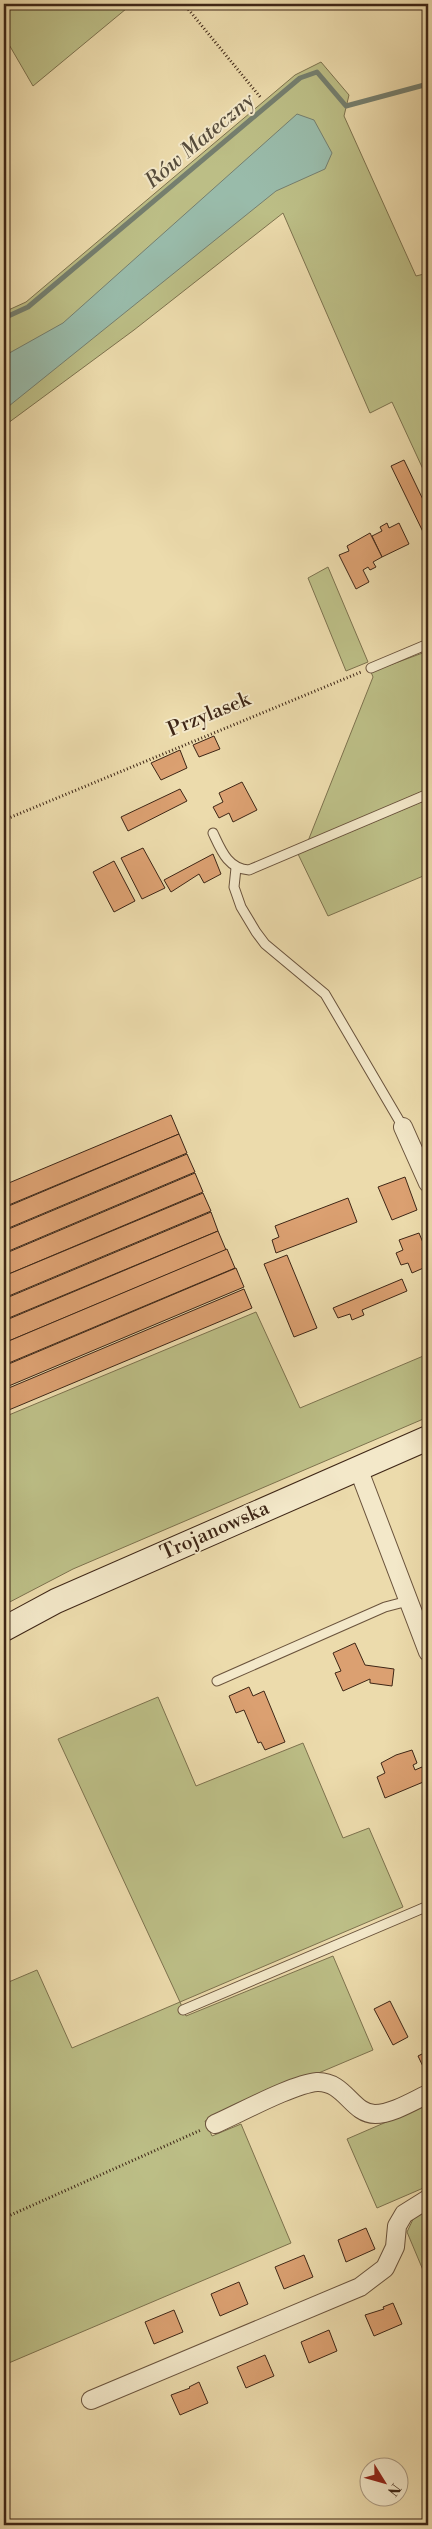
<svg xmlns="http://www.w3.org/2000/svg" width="432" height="2529" font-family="'Libre Bodoni',serif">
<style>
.green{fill:#bcbe86;stroke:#7d724e}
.water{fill:#9ba;stroke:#757f6f}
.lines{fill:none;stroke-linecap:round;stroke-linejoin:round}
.stream{stroke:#757f6f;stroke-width:5}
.building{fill:#dba071;stroke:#3e2616}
.lane-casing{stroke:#6a533c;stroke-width:11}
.street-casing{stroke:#6a533c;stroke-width:20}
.secondary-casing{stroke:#3e2616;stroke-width:26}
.path{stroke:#3e2616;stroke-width:3;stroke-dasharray:1 2.5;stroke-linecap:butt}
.lane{stroke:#f3e8c9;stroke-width:9}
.street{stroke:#f3e8c9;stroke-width:18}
.secondary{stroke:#f3e8c9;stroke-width:24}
.labels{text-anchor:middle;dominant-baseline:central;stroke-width:4;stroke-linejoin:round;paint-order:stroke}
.street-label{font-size:20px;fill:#3e2616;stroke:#f3e8c9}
.water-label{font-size:21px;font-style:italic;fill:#554b3b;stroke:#f3e8c9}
</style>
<rect width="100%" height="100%" fill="#ecdbac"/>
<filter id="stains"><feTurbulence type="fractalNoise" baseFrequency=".004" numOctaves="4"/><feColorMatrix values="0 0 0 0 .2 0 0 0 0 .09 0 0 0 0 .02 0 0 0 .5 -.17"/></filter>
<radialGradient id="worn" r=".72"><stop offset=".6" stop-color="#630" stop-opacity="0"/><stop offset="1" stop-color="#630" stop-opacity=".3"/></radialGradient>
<g class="green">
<path d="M4,4H132L33,86L4,36Z"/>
<path d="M321,62L349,95L344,116L416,276L428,273V480L392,402L370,413L283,213L134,330L4,426V312L26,302L295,75Z"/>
<path d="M328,567L368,662L346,671L308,578Z"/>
<path d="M428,651V789L308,841L373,677L371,672Z"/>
<path d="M428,799V874L328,916L298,854Z"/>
<path d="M256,1312L300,1408L428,1354V1417L73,1569L4,1605V1417Z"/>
<path d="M158,1697L196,1786L303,1743L343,1838L369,1828L403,1907L180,2002L186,2016L333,1956L373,2050L205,2121L212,2136L241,2124L291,2243L4,2365V1984L37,1970L72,2048L180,2002L58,1739Z"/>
<path d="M428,2104V2186L377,2208L347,2139Z"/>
<path d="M428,2209V2282L407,2232L415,2215Z"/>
</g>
<path class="water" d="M297,114L314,120L332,153L325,169L276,191L4,410V356L63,323Z"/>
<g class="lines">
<path class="stream" d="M4,318L28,307L300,78L317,72L346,106L428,84"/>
</g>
<g class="building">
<path d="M404,460L428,510V534L425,536L391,466Z"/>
<path d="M387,523L389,528L399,523L409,544L382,557L372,536L382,531L380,527Z"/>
<path d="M370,533L382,557L373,562L376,567L370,570L368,567L363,570L369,582L356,589L339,555L349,551L347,546Z"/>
<path d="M214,736L220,749L199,757L193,745Z"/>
<path d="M180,750L187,768L161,780L151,763Z"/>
<path d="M242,782L257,810L233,822L229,813L219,818L213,807L223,802L219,793Z"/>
<path d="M180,789L187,801L128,831L121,817Z"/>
<path d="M143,848L165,888L142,899L121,858Z"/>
<path d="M213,854L221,874L204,883L199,874L171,892L164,880Z"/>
<path d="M114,861L135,901L114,912L93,872Z"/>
<path d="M171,1115L179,1134L4,1207V1185Z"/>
<path d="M179,1134L187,1153L4,1230V1208Z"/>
<path d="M187,1154L195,1172L4,1253V1231Z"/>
<path d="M195,1173L203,1192L4,1276V1254Z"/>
<path d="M405,1177L417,1210L392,1220L378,1187Z"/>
<path d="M203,1193L211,1211L4,1298V1276Z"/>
<path d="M348,1198L357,1222L276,1253L272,1240L279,1237L275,1226Z"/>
<path d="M211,1212L218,1231L4,1320V1299Z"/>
<path d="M218,1231L226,1250L4,1343V1321Z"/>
<path d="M419,1233L424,1245L428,1244V1266L412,1273L408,1263L401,1265L396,1253L403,1250L399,1240Z"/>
<path d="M227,1249L235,1268L4,1365V1343Z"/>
<path d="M287,1255L317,1328L294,1337L264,1264Z"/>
<path d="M236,1268L244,1287L4,1388V1366Z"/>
<path d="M402,1279L407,1291L362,1310L364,1315L352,1320L350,1314L338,1318L333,1308Z"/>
<path d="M244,1289L252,1308L4,1412V1390Z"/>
<path d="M355,1643L365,1665L394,1669L392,1686L370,1683V1679L343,1691L335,1673L341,1671L333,1653Z"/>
<path d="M249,1687L253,1696L264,1691L285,1742L265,1750L261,1742L258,1743L244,1710L236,1713L229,1696Z"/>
<path d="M412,1750L417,1763L413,1765L415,1770L422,1767L428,1780L385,1798L377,1777L385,1773L381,1763L396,1755Z"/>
<path d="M390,2001L408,2037L393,2045L374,2009Z"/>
<path d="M426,2048L428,2051V2077L418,2056L424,2053L422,2050Z"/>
<path d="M366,2228L375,2249L346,2262L338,2240Z"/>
<path d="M304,2255L313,2277L284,2289L275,2267Z"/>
<path d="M239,2282L248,2304L220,2316L211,2294Z"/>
<path d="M393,2303L402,2324L374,2336L365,2315L384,2309L383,2307Z"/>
<path d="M174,2310L183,2332L154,2344L145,2322Z"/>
<path d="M329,2330L337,2351L309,2363L301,2342Z"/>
<path d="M265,2355L274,2376L246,2388L237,2367Z"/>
<path d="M199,2382L208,2403L180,2415L171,2395L190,2388L189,2387Z"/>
</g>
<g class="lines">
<g class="lane-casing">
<g id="lane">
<path d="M371,668L428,644"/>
<path d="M213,833C221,850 228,869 249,870L428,794"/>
<path d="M236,868L234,887L241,907L256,932L265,944L325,994L403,1127"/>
<path d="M217,1681L385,1607L408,1601"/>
<path d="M183,2010L428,1906"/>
</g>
</g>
<g class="street-casing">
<g id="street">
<path d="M403,1127L428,1183"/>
<path d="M358,1468L428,1652"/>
<path d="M215,2124C240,2113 293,2084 317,2082C345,2081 352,2114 375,2114C392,2114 413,2101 428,2094"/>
<path d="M91,2400L360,2287L385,2268L395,2247L397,2226L404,2214L428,2199"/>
</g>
</g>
<g class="secondary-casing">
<path id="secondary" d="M4,1629L56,1601L428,1438"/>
</g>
<g class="path">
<path d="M184,4L261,98"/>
<path d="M4,820L361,672"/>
<path d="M4,2218L201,2130"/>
</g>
<use href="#lane" class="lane"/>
<use href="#street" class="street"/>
<use href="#secondary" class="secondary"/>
</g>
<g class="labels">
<g class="street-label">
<text transform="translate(209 715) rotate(-22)">Przylasek</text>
<text transform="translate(215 1531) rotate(-24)">Trojanowska</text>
</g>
<g class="water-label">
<text transform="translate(200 141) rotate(-40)">Rów Mateczny</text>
</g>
</g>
<rect width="432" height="2529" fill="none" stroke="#ecdbac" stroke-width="20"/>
<rect x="5" y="5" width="422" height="2519" fill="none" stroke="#3e2616" stroke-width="2.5"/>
<rect x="10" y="10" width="412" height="2509" fill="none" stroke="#3e2616"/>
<g transform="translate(384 2482) rotate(127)"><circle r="24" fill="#f3e8c9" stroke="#ab9a81"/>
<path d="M0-4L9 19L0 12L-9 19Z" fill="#8f2418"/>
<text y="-8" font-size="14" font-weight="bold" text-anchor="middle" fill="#3e2616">N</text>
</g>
<rect width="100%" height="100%" filter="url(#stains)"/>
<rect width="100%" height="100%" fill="url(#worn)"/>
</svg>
